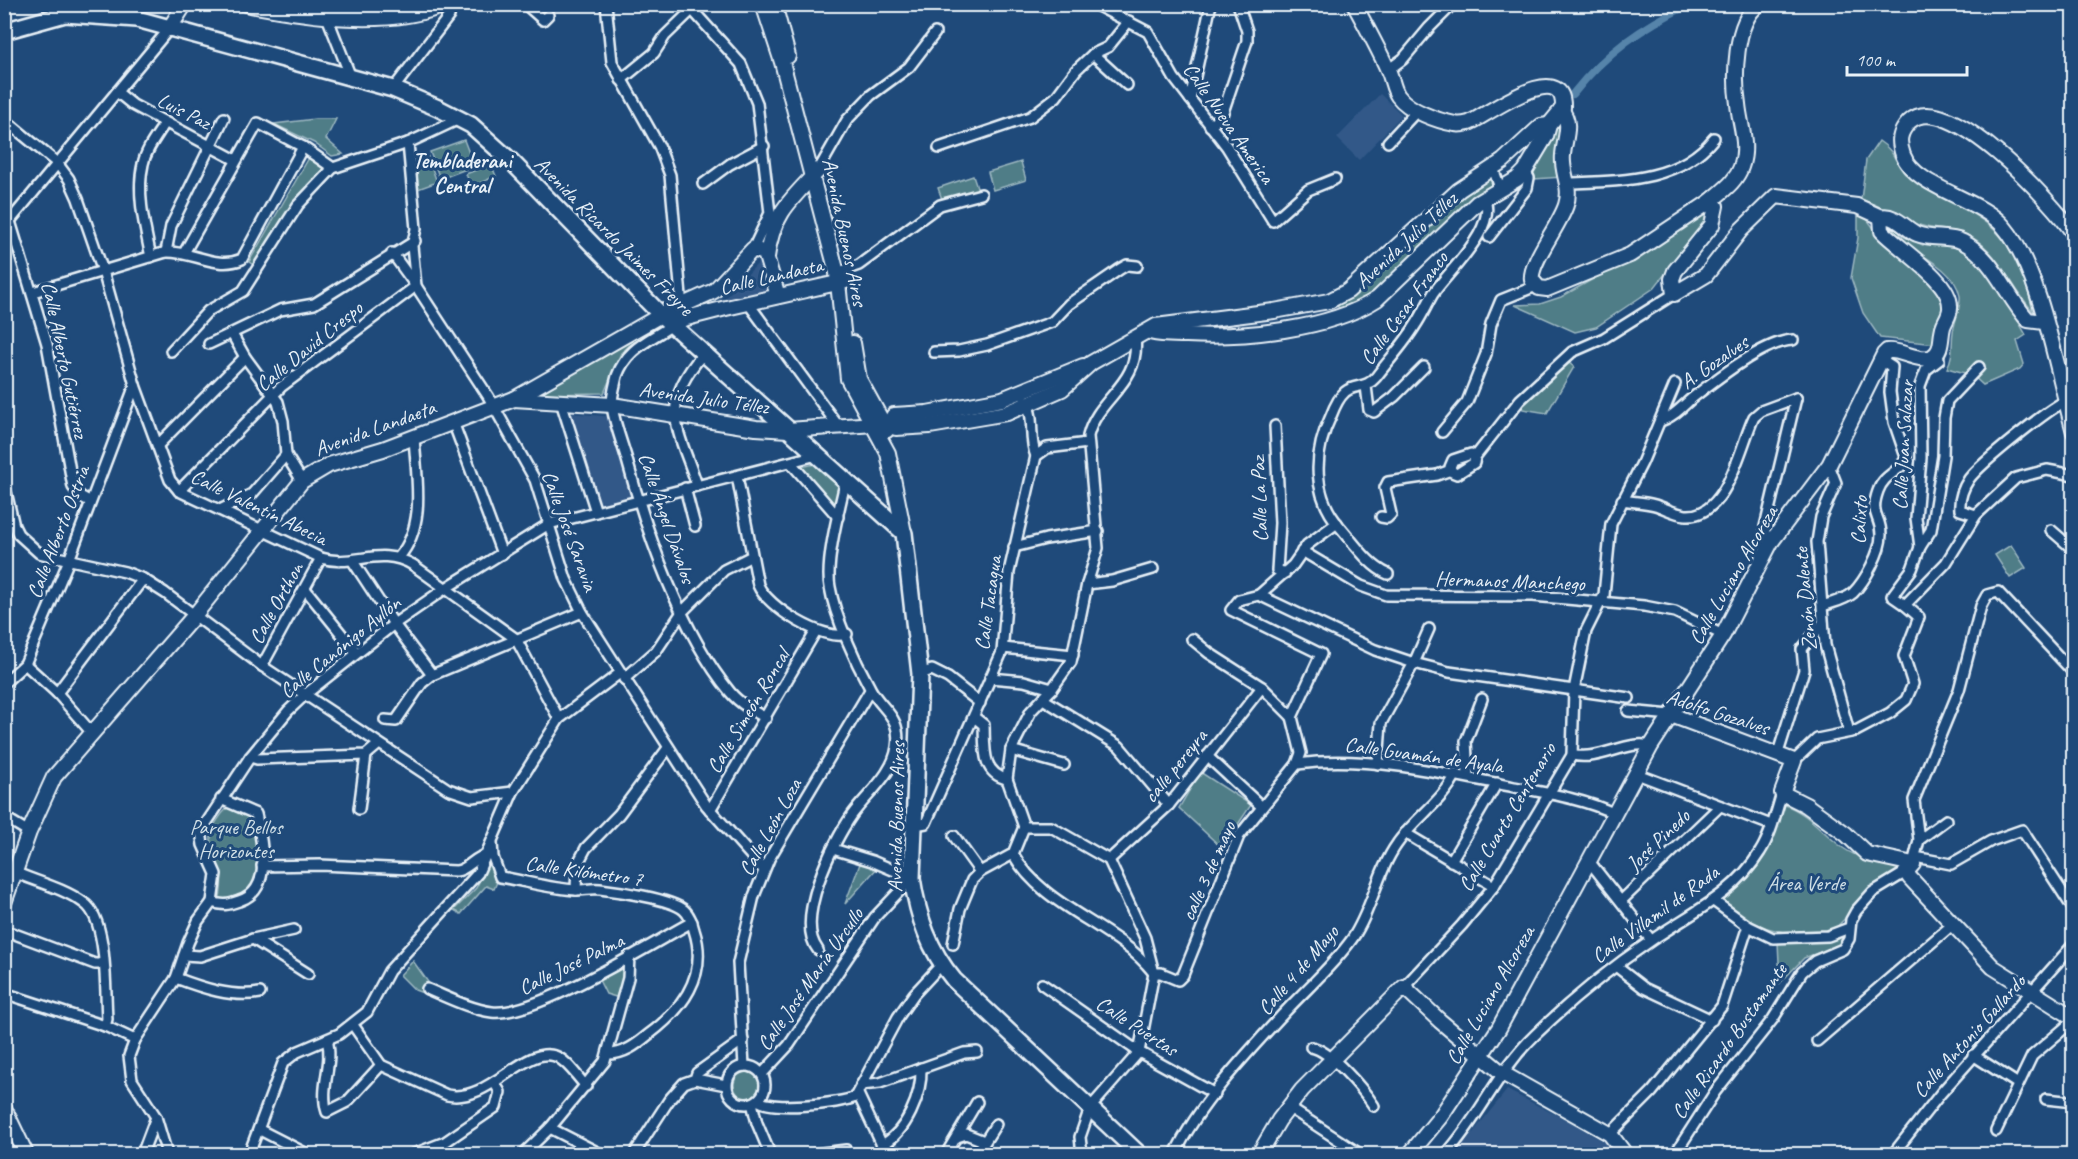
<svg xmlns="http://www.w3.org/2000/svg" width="2078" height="1159" font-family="Caveat,sans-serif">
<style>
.built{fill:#315888}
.green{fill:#4f7d87;stroke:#9cb7c0;stroke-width:1.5}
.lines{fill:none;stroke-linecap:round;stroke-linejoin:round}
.canal{stroke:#5684aa;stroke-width:8}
.street-casing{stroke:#e8f1f8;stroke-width:14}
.secondary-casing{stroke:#e8f1f8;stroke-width:18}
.primary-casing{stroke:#e8f1f8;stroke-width:20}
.street{stroke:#1f4a7a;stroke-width:9}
.secondary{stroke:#1f4a7a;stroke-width:14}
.primary{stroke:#1f4a7a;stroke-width:15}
.labels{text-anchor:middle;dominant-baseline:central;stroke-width:6;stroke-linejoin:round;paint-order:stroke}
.street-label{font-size:21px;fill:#e8f1f8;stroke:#1f4a7a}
.park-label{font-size:21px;fill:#d1e0e7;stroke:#1f4a7a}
.neighbourhood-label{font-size:22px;font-weight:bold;fill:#e8f1f8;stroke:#1f4a7a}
</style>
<rect width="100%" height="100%" fill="#1f4a7a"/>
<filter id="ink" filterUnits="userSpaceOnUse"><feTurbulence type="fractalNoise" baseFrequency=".0167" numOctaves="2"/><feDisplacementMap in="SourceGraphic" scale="12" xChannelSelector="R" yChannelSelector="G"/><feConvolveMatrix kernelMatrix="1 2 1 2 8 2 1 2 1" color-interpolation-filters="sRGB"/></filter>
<g filter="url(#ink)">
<g class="built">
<path d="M1380,94L1402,115L1359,160L1337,138Z"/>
<path d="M760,261L765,264L772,293L730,302L726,297Z"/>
<path d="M571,413L613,417L635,499L599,507Z"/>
<path d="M1507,1090L1572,1123L1611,1146L1619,1154H1464L1458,1151Z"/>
</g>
<g class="green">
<path d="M315,119H336L326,139L343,154L332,156L314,143L274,124Z"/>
<path d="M1557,128L1563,129L1562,177L1534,179L1531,176Z"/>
<path d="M464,140L474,166L440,179L430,152Z"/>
<path d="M1879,141C1897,153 1892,159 1905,174C1978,223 2010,213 2033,311C2016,293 2006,269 1989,251C1962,223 1946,235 1916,224C1897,217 1882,205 1861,200L1866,160Z"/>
<path d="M427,155L437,182L418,189L416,161Z"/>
<path d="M310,156L323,165V173L302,194L258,268L249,262Z"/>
<path d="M1021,162L1026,180L993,190L988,172Z"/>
<path d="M491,164L496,176L471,187L466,174Z"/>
<path d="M1490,172L1495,185L1378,293L1339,310L1337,304L1468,186Z"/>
<path d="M973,176L978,191L943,202L938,188Z"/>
<path d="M1708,207L1712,214L1654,288L1596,327L1575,332L1515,305L1540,304L1561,297L1638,254Z"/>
<path d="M1858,211L1864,215L1887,246L1951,293L1936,344L1880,338L1863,313L1851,278L1858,238Z"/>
<path d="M1889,226L1900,230V235L1923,245L1926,242C1935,244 1945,244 1954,246C1984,256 2011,309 2026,335L2017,341L2024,364L2020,369L1983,385L1972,375L1947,368C1954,355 1951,346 1953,332C1955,320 1961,307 1960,296C1955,266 1908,250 1888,232Z"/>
<path d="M657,324L661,327L631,344L621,353L604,393L539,394Z"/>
<path d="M1564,359L1574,367L1547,413L1523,409L1517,404Z"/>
<path d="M820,463L843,481L836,511L796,468Z"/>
<path d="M2011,545L2026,568L2010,578L1995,555Z"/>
<path d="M1200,772L1251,805L1222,848L1179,808Z"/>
<path d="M1783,804C1810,814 1821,832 1843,848C1860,860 1883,864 1902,868L1852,911L1830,934C1787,935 1756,932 1723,901L1764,855Z"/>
<path d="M228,807L253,819C259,853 271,900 219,901C232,854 188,849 228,807Z"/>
<path d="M491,858L494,879L497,882L494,889L486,886L461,914L454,910L476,888Z"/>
<path d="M861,861L878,867L845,904Z"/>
<path d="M1846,936L1845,943L1804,958L1780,983L1778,942L1826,941Z"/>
<path d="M413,961L430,985L423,993L415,990L400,975Z"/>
<path d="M623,963L626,973L616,997L606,994L597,976Z"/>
<circle cx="747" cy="1085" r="13"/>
</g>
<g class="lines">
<path class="canal" d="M1573,94C1606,52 1642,27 1690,4"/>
<g class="street-casing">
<g id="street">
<path d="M322,4L352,80"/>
<path d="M525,4L543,20L548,15"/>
<path d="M606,4L612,62L659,146L670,175L682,307"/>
<path d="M687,4L741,64L757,103L770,213L753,249"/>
<path d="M1094,4L1148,32L1174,78L1227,147L1273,221L1308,190L1335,179"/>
<path d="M1093,54L1127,85"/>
<path d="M1388,70L1403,59L1429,28L1453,4"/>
<path d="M621,80L654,53L665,36L698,4"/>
<path d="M393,89L449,16L451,4"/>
<path d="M117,92L133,105L236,160"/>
<path d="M1190,99L1211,4"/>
<path d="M4,119L57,163L69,179L78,199L103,271L135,385L170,480L179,491L321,558C354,568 379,545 413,565L516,639L559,719"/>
<path d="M1210,126L1222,115L1247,41V31L1238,4"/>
<path d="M1388,142L1417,111"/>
<path d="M408,143L416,229L412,246L416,286L488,396L535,480L566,579L582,612L706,805L763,869"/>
<path d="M939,148L1030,117L1056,97L1076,70L1093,54L1108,47L1129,21"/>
<path d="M1493,168L1500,188"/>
<path d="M818,171L847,120L871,95L909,67L935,33"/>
<path d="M1568,183C1620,181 1679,182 1714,138"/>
<path d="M703,184L730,164L764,146"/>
<path d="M10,221L47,344L73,487L80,496L89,501"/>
<path d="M4,228L169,29"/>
<path d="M1489,237L1527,188L1529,178L1525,171"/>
<path d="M166,252L171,226L224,118"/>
<path d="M184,253L258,123L303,147L333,168"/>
<path d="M151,257C145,228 136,193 143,164C146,149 157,136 165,123"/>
<path d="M837,273L859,265L940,205L981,194"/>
<path d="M33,292L166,252C192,251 217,270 242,259L303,147"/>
<path d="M748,303L839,427"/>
<path d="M672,325C649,341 627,348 617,376C615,385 611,399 612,407C615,425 622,443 627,460C647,534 681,632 730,692C740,704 753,711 766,718"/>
<path d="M232,334L245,357L278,402L283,421L286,455L302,481"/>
<path d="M209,344L280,310L314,304L415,241"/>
<path d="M171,351L208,311L243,291L298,205L333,168L408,143L457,120"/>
<path d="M934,352L959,351L987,345L1052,322L1069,304L1120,269L1127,265L1137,266"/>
<path d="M1366,386L1369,410L1374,412L1394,397L1424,367"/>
<path d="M1025,400C1036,417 1028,438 1036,456"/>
<path d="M561,402L596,512"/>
<path d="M1660,421C1672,418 1682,407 1691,399C1714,381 1764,341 1793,340"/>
<path d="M453,422L502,554"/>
<path d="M1275,426L1280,523L1277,570L1285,573"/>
<path d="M1442,432L1467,402L1486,354L1491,324L1501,300L1536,286"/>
<path d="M158,445L245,357"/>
<path d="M1471,454L1475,457L1474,463L1457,474L1452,472L1450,467L1453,460Z"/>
<path d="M1475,457L1520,400L1572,352L1604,338L1674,294"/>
<path d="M791,463L838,517"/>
<path d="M1829,465L1836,483L1821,517L1817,542L1825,645L1849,732"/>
<path d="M737,476L758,585C767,607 824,642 847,634"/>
<path d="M4,483L14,526L18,534L39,553L125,572L143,579L165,593L262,666L448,789L472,797L513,792"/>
<path d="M697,485C678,428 658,407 702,355"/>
<path d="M685,488L695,526"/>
<path d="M179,491L281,387L416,286L392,253"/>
<path d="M1622,500C1633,502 1644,502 1655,505C1665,508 1675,514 1686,515C1728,518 1741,443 1754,417L1761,411L1796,398"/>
<path d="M220,510L252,494L286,455"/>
<path d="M1976,515L1960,510C1959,499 1963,488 1969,479C1980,464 2049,408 2066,401"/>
<path d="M1381,517L1387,518L1391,514L1385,488L1388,482L1437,475L1451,470"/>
<path d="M2051,530L2074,550"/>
<path d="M1771,542L1765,533V527L1796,398"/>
<path d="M1014,547L1046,539L1098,531"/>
<path d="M1920,547L1916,518L1921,458L1920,386L1926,370L1939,360L1938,352"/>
<path d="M1302,551L1361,586L1386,595L1533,596L1644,606L1675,612L1723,635"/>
<path d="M399,557C427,525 416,476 414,437"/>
<path d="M352,560L394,624L432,675"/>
<path d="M1388,574C1369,566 1354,543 1340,527C1312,495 1313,453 1331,416C1334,408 1338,398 1345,392C1355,383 1365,390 1376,377C1389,360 1404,344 1415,326C1422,316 1427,304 1433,294C1448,271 1499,228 1484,197"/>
<path d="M1087,584L1112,581L1153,569"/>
<path d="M306,590L356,652"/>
<path d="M1259,595L1375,650L1414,663L1449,672L1629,698"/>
<path d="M1259,595L1293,565L1307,545L1337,523"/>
<path d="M1905,605L1892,596L1912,569L1920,547L1931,530L1943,456L1944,418L1947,401L1979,367"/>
<path d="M1823,606C1833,602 1845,600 1853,593C1865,581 1881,552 1881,535C1881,515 1869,516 1878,491C1884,473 1902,472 1906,457L1894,422L1890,392L1892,367L1881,360"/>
<path d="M1192,639L1209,653L1262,687L1292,717"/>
<path d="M1003,648L1073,655"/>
<path d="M25,664L57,693L92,733"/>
<path d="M262,666L321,558"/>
<path d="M920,674L932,670L948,678L980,703"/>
<path d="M990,678L1024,681L1052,689"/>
<path d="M624,679L656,651L682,612L724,570L752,556"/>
<path d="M4,683L25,664L69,560L135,385"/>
<path d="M57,693L143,579"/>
<path d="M1043,699L1119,746L1169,805"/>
<path d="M1628,711L1671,715"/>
<path d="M974,717L984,725C985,747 981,773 1007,779"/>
<path d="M385,720L396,721L422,683L432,675L582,612"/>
<path d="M1011,750L1064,765"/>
<path d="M1778,753L1804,670L1802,649L1823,623"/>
<path d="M1572,755C1599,762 1628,739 1651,746"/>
<path d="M1207,756L1262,807"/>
<path d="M250,757L257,759L366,755L379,744"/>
<path d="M1794,761L1817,739L1856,731L1890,713L1906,700L1913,684L1904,656L1919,617L1905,605L1946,563L1976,515L2016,478L2047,470L2074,475"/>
<path d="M1297,764C1370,755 1443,773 1514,787C1546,793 1585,799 1615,814"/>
<path d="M1378,764L1381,723L1414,663L1429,629"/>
<path d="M1637,774L1771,825"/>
<path d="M1468,775L1466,741L1482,699"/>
<path d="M359,809L366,755"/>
<path d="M710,810L816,631"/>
<path d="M4,817L29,832"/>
<path d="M915,825L926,823L1002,652L1009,572L1036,456L1047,448L1088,443"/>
<path d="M1024,827H1051L1109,860L1145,938L1154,973"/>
<path d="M1405,833L1494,886"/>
<path d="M954,836L980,872"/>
<path d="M1919,840L1946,820"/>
<path d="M492,843L493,857L500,877C525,881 552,889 577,890C585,890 592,888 600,889C617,891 672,899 684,910C690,915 692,923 694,930C709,975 682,1010 648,1035C636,1045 624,1054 608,1054"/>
<path d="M1013,854C1044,909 1115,924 1153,972"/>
<path d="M1915,857L1951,864L1991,841L2022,830L2074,910"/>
<path d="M1109,860L1169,805L1262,687"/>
<path d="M1451,861L1497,783"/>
<path d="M1589,861L1651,940"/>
<path d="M1913,864L1919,840L1914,800L1959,690L1981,606L1987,595L1998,592L2074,673"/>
<path d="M262,866L320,865L456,871C468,870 474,857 485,856"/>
<path d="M16,873C38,882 65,889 84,903C108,919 105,991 107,1019L105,1026"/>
<path d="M576,890L577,865L586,848L619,814L668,748"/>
<path d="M1621,901L1720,806"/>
<path d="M212,902C223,906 228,905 239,901C274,890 262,841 256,814L221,799"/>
<path d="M1715,902L1748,926L1773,938L1828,936L1849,928"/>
<path d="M12,933L95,964H103"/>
<path d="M253,939L308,974"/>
<path d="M953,944L960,909L972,880L980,872L1013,854L1024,827L1007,779L1011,750L1031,711L1052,689L1071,662L1087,584L1098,548L1088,436C1098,396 1141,385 1135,337"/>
<path d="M818,950C794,920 833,842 852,815C867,794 893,775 897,747C902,716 882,711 870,688C855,661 835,617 830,587C825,561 840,506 846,479"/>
<path d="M184,955L200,956L253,939L294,930"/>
<path d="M1617,967L1644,988L1712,1020"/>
<path d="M1154,973H1161L1178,980L1183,975L1239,836L1297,764L1301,753L1292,717L1321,654L1231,610L1239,600L1259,595"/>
<path d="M176,978C202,988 232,998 260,993"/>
<path d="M1042,984L1139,1052L1215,1094"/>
<path d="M1404,987L1462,925L1494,886L1572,755L1574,690L1586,631L1604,595L1611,524L1642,463L1675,384"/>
<path d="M427,989C447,997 470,1009 492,1012C535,1017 649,945 692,922"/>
<path d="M4,993L105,1026L135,1040"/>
<path d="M353,1025L381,1065L447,1095C488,1104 525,1045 555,1056C567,1060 578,1078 586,1086"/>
<path d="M327,1040C334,1063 319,1088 327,1112L347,1102L381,1065"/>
<path d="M1817,1041L1952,925"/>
<path d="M1311,1047C1330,1050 1363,1089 1374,1106"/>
<path d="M1973,1055L2018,1084"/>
<circle cx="746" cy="1085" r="19"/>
<path d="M744,1066L738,963L754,896L769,859L870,690"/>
<path d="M762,1074L789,1045L875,917L912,878L872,861L833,849"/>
<path d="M695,1079L726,1085"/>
<path d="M861,1085L880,1083L964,1053L977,1052"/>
<path d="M858,1094L882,1145L893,1152L909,1154"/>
<path d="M2046,1099L2074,1102"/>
<path d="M758,1100C768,1111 841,1104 855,1097L898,1017L914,994L941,965"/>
<path d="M752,1103L757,1123L770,1154"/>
<path d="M1288,1107L1360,1154"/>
<path d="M550,1128L601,1154"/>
<path d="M260,1130L307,1154"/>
<path d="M1996,1131L2032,1056L2074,1020"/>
<path d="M1610,1134L1652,1092L1722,1006L1748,926"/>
<path d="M957,1137L966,1134L984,1141"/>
<path d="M882,1145C906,1132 922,1096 921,1068"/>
<path d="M142,1154L156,1117"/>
<path d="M167,1154L156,1117L132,1080L129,1056L135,1040L176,978L188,943L198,921L212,902L216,874L203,845L201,831L250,757L288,711L306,694L394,624L446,588L549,524L817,455"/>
<path d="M249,1154L283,1063L297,1052L339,1034L367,1012L389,971L478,873L513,792L559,719L620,673"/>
<path d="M414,1154L445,1142L496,1107L500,1092L494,1082"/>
<path d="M523,1154L550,1128L605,1061L628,978L629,956"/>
<path d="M634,1154L669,1100L684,1083L695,1079L697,1073L743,1040"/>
<path d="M814,1154L846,1150"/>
<path d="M946,1154L977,1102"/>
<path d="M977,1154L996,1124"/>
<path d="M1082,1154L1080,1137L1090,1108L1139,1052L1154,973"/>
<path d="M1175,1154C1198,1105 1247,1053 1284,1013C1307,988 1332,967 1352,939C1372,910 1377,872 1397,844C1414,819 1443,801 1456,774"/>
<path d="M1446,1154C1480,1117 1498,1070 1535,1035C1569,1002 1612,967 1652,940C1692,912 1733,896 1760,852C1771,835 1776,812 1782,793"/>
<path d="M1675,1154L1715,1092L1773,1019L1802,972L1815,961L1843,949L1849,939L1851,920L1856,911L1873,892L1906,872"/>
<path d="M1893,1154L1941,1093L2074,944"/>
</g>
</g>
<g class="secondary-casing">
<g id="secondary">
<path d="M245,4C307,16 388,29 447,4"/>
<path d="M763,4L782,62L837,273L848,379L888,453L904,533"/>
<path d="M774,4L788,56"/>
<path d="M340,7L394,9L409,4"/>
<path d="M169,29L185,4"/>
<path d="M1561,110C1573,123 1564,140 1563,155C1561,173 1572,186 1566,205C1560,225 1529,263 1532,280L1539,288L1547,289L1630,255L1711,201L1716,206L1712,225L1675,271L1672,279L1674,294L1706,275L1741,230L1776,196L1857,206L1881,217"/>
<path d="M1711,201C1722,191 1736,182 1741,167C1749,145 1740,126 1738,104C1734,79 1734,21 1759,4"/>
<path d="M2074,234C2054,204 1947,86 1909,122C1899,133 1898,141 1903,155C1915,188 1980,198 2004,227C2041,270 2058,376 2074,432"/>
<path d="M767,257C772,215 791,199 818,171"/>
<path d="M672,325L683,319L726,308L846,281"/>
<path d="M1150,332C1161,335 1175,335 1187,335C1243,338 1329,330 1377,299L1477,203L1517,179L1525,171L1546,136L1549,125L1563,108C1565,55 1483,118 1469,123C1465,124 1459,125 1455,124C1438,121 1409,111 1398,96C1393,89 1392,78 1388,70C1378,48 1366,26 1354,4"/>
<path d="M853,343L859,379L887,430"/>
<path d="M514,399L612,405L756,428L788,430L889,423L896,428L930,426L1007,413L1062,389L1091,363L1156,326L1274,311L1329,301L1348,291L1459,190L1503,161L1541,126L1549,125"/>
<path d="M889,423L894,415L927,413L1002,399L1083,366"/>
<path d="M2074,689V706"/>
<path d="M1671,715L1794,761L1782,793L1806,805L1846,834L1867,854L1913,864L1906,872L1910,878L1993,967L2074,1018"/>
<path d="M4,903L29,832L54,777L194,616L302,481L329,465L383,449L514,399L661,315L714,291L753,249L765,253L778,296"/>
<path d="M4,1108L26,1154"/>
<path d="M1259,1154L1279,1120L1302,1090L1404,987L1440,1021L1502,1073L1610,1134L1625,1154"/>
<path d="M1410,1154L1441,1116L1499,1028L1651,746L1723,635L1771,542L1829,465L1884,354L1887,351C1900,349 1920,363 1932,357C1943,351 1940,338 1943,327C1945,320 1951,314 1950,306C1950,280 1899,249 1882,231L1881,217C1894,213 1906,229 1917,234C1932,240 1949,235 1963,242C1994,258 2006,296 2028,320L2044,322"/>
</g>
</g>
<g class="primary-casing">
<path id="primary" d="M4,31L65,14L137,19L393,89L438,108L471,125L511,161L661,315L904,533L920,674L912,878C918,917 929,950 954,980L1139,1154"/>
</g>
<use href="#street" class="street"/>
<use href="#secondary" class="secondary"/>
<use href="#primary" class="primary"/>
</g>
</g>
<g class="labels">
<g class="street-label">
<text transform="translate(184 111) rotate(27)">Luis Paz</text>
<text transform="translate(1229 123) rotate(55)">Calle Nueva America</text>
<text transform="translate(845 232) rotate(78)">Avenida Buenos Aires</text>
<text transform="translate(614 236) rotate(45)">Avenida Ricardo Jaimes Freyre</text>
<text transform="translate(1406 240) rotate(-43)">Avenida Julio Téllez</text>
<text transform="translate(771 276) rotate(-13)">Calle Landaeta</text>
<text transform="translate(1404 308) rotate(-54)">Calle Cesar Franco</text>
<text transform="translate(309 346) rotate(-39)">Calle David Crespo</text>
<text transform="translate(65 360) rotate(78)">Calle Alberto Gutiérrez</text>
<text transform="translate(1714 362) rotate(-35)">A. Gozalves</text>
<text transform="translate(704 398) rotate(8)">Avenida Julio Téllez</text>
<text transform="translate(375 428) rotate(-20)">Avenida Landaeta</text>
<text transform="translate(1903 445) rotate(-87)">Calle Juan Salazar</text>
<text transform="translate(1259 499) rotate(-92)">Calle La Paz</text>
<text transform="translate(259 507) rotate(26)">Calle Valentín Abecia</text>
<text transform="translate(667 518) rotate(71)">Calle Ángel Dávalos</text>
<text transform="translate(1859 520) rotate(-87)">Calixto</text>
<text transform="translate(570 531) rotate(70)">Calle José Saravia</text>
<text transform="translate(58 532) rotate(-69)">Calle Alberto Ostria</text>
<text transform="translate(1733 575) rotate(-60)">Calle Luciano Alcoreza</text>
<text transform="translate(1510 581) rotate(2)">Hermanos Manchego</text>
<text transform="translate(1805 599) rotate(-95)">Zenón Dalente</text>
<text transform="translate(276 603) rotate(-61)">Calle Orthon</text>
<text transform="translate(988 603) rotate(-82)">Calle Tacagua</text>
<text transform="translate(340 647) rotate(-39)">Calle Canónigo Ayllón</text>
<text transform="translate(748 711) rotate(-59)">Calle Simeón Roncal</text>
<text transform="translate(1718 712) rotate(18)">Adolfo Gozalves</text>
<text transform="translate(1424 755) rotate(8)">Calle Guamán de Ayala</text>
<text transform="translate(1175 766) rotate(-51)">calle pereyra</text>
<text transform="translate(896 817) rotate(-89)">Avenida Buenos Aires</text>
<text transform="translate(1507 817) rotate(-59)">Calle Cuarto Centenario</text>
<text transform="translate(770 827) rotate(-61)">Calle León Loza</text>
<text transform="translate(1658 840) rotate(-44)">José Pinedo</text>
<text transform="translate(584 871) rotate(8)">Calle Kilómetro 7</text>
<text transform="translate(1208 871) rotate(-66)">calle 3 de mayo</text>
<text transform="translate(1655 914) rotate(-36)">Calle Villamil de Rada</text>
<text transform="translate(571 964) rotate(-26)">Calle José Palma</text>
<text transform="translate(1298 970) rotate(-49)">Calle 4 de Mayo</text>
<text transform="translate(810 979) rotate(-55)">Calle José María Urcullo</text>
<text transform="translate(1490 995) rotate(-60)">Calle Luciano Alcoreza</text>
<text transform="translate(1137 1026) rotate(33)">Calle Puertas</text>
<text transform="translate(1969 1036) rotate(-48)">Calle Antonio Gallardo</text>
<text transform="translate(1729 1041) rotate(-55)">Calle Ricardo Bustamante</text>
</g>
<g class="park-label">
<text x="236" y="827">Parque Bellos<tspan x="236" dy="24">Horizontes</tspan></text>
<text x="1806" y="883">Área Verde</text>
</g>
<g class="neighbourhood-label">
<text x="462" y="161">Tembladerani<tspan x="462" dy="25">Central</tspan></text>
</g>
</g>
<rect width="2078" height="1159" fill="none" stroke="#1f4a7a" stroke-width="24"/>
<rect x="12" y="12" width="2054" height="1135" fill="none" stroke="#e8f1f8" stroke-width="2" filter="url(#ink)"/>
<path d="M1847 66v9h120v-9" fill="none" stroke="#e8f1f8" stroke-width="3"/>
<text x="1856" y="66" font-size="18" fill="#e8f1f8" stroke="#1f4a7a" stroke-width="4.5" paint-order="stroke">100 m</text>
</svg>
